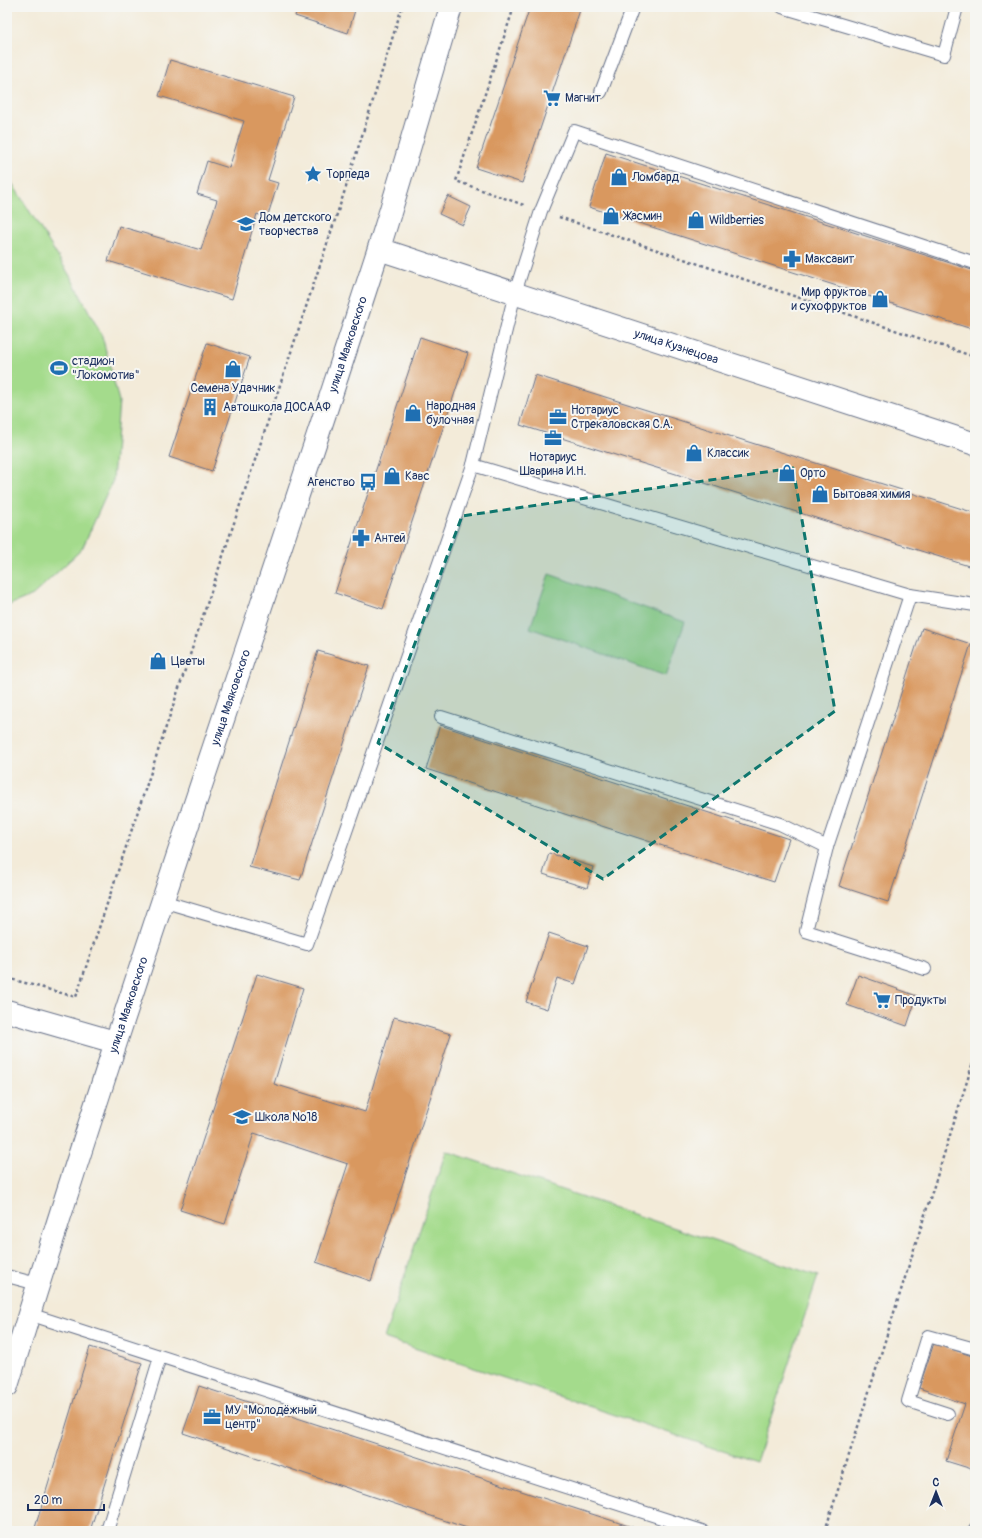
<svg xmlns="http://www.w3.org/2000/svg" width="982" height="1538" font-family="Pangolin,sans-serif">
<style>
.green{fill:#a4db8c;stroke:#608575}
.building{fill:#d9985f}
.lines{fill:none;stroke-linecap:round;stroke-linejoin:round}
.service-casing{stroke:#677189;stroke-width:14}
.tertiary-casing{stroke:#677189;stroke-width:24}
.path{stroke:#677189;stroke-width:2.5;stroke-dasharray:3 3;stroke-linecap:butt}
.service{stroke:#fff;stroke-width:12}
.tertiary{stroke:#fff;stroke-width:22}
.marked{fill:#0f766e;fill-opacity:0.2;stroke:#0f766e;stroke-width:3;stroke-dasharray:8 5;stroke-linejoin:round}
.labels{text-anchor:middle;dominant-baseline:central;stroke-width:4;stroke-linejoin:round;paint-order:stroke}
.poi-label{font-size:12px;fill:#1b2f5e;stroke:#f6f6f2;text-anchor:start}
.street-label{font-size:12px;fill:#1b2f5e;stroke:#f6f6f2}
</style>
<rect width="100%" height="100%" fill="#f6f6f2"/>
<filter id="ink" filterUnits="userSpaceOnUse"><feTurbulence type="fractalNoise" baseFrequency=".025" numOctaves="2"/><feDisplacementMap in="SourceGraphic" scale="8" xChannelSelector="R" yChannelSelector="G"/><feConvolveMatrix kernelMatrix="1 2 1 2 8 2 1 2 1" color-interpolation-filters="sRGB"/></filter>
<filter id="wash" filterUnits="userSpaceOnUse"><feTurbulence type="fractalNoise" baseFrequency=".012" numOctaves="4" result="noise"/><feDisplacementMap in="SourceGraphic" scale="16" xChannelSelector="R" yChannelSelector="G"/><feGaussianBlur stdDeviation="0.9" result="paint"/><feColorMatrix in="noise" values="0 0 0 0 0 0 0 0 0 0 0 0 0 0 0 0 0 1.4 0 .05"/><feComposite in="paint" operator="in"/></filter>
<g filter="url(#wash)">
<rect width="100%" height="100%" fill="#f3ebd9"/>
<g class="green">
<path d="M7,175L70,276L102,336L119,401L113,480L82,549L33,595L7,606Z"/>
<path d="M549,574L685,622L666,676L530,628Z"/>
<path d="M446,1151L818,1276L756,1462L384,1338Z"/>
</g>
<g id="blocks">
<g class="building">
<path d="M298,7H356L348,33L295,16Z"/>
<path d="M530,7H581L522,183L476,168Z"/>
<path d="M170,60L294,97L268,180L278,183L267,218L257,214L232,299L108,261L119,226L201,250L217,200L197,194L207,161L229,168L244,121L159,96Z"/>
<path d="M606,153L975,271V330L589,207Z"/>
<path d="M448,196L471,207L463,225L439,214Z"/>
<path d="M420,337L468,353L383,609L335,593Z"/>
<path d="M207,343L250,357L212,471L169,457Z"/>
<path d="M535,375L975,513V568L520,425Z"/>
<path d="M922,628L971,644L888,902L839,886Z"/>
<path d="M318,651L369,666L300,880L249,867Z"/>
<path d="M440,725L789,839L774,882L426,769Z"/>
<path d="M549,853L593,867L587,888L543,874Z"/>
<path d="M549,933L588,946L575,984L557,978L547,1009L526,1002Z"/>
<path d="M257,974L303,988L274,1084L365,1112L394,1017L451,1034L371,1281L316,1262L348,1164L254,1133L225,1224L180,1210Z"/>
<path d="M858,975L917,996L907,1026L847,1005Z"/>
<path d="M934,1343L975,1357V1470L946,1461L965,1404L919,1388Z"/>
<path d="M90,1347L142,1363L90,1531H34Z"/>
<path d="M199,1386L644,1531H476L183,1433Z"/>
</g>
</g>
</g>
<g filter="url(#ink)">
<use href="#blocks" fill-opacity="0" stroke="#677189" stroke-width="1"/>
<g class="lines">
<g class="service-casing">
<g id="service">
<path d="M782,7L944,55L957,7"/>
<path d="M601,92L633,7"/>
<path d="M910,595L473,465L515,293L541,211L574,131L975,263"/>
<path d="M441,717L780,824L827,847L910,595L975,605"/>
<path d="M827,847L806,931L925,969"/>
<path d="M162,901L307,944L473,465"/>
<path d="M7,1276L37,1284"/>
<path d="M29,1314L702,1531"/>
<path d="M948,1414L908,1401L928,1336L975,1349"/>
<path d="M107,1531L160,1357"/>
<path d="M974,1531L975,1529"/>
</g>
</g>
<g class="tertiary-casing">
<g id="tertiary">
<path id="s1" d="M379,249L975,444"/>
<path d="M7,1011L115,1042"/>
<path id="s2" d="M7,1386C123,1005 256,630 378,251C404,170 426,88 451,7"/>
</g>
</g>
<g class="path">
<path d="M514,7L456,181L524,205"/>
<path d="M559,217L975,357"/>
<path d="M7,978L76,997L346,187L402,7"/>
<path d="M825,1531L975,1056"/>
</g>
<use href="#service" class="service"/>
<use href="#tertiary" class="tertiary"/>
</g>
</g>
<path class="marked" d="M793,468L835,711L603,879L378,743L462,516Z"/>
<defs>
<g id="supermarket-bare" transform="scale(1.38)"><path d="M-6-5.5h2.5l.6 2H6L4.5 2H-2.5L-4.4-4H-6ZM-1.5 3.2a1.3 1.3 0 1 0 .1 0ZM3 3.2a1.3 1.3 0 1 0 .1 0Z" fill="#1f6fb2" stroke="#f6f6f2" stroke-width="2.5" paint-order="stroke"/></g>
<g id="sight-bare" transform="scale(1.38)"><path d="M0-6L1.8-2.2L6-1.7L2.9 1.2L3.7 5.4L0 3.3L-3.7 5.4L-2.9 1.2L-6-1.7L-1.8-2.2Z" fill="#1f6fb2" stroke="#f6f6f2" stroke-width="2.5" paint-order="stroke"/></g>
<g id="shop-bare" transform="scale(1.38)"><path d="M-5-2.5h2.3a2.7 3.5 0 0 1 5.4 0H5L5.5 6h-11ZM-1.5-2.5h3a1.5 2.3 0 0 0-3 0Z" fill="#1f6fb2" stroke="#f6f6f2" stroke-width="2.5" paint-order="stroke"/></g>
<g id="school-bare" transform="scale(1.38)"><path d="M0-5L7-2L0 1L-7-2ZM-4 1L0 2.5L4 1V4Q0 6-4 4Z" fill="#1f6fb2" stroke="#f6f6f2" stroke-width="2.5" paint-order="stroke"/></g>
<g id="pharmacy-bare" transform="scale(1.38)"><path d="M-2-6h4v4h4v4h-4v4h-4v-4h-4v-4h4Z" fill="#1f6fb2" stroke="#f6f6f2" stroke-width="2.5" paint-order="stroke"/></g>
<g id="stadium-bare" transform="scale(1.38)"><path d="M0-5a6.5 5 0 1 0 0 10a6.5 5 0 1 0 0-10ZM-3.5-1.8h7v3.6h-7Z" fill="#1f6fb2" stroke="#f6f6f2" stroke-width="2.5" paint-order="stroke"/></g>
<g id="building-bare" transform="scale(1.38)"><path d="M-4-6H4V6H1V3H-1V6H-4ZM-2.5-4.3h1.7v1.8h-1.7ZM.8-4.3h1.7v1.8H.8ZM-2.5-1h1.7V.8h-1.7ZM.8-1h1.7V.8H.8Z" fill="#1f6fb2" stroke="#f6f6f2" stroke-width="2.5" paint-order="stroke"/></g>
<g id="office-bare" transform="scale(1.38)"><path d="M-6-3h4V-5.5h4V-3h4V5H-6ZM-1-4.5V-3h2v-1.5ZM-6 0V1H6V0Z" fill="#1f6fb2" stroke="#f6f6f2" stroke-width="2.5" paint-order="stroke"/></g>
<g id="bus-bare" transform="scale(1.38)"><path d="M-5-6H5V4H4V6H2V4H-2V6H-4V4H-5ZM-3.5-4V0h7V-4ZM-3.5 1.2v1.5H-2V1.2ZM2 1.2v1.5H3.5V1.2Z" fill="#1f6fb2" stroke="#f6f6f2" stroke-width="2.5" paint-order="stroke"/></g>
</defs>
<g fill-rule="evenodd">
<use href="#supermarket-bare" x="552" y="98"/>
<use href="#sight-bare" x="313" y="174"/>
<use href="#shop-bare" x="619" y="177"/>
<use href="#shop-bare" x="611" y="216"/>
<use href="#shop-bare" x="696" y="220"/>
<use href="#school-bare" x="246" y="224"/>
<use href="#pharmacy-bare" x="792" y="259"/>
<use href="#shop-bare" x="880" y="299"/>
<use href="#stadium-bare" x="59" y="368"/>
<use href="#shop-bare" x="233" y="369"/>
<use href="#building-bare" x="210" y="407"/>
<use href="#shop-bare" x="413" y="413"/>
<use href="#office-bare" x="558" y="417"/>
<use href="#office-bare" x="553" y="438"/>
<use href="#shop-bare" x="694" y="453"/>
<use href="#shop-bare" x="787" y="473"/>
<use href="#shop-bare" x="392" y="476"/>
<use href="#bus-bare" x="368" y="482"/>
<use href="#shop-bare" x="820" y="494"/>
<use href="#pharmacy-bare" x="361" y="538"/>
<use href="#shop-bare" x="158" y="661"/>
<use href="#supermarket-bare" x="882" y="1000"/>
<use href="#school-bare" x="242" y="1117"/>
<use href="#office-bare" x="212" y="1417"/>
</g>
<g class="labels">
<g class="poi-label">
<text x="565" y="98">Магнит</text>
<text x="326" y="174">Торпеда</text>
<text x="632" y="177">Ломбард</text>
<text x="624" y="216">Жасмин</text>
<text x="259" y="217">Дом детского<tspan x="259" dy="14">творчества</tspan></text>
<text x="709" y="220">Wildberries</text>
<text x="805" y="259">Максавит</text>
<text x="867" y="292" text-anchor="end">Мир фруктов<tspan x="867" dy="14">и сухофруктов</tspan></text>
<text x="72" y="361">стадион<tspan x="72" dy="14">"Локомотив"</tspan></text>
<text x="233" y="388" text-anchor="middle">Семена Удачник</text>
<text x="426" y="406">Народная<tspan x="426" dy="14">булочная</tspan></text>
<text x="223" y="407">Автошкола ДОСААФ</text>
<text x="571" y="410">Нотариус<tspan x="571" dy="14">Стрекаловская С.А.</tspan></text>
<text x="707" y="453">Классик</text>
<text x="553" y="457" text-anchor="middle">Нотариус<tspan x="553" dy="14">Шаврина И.Н.</tspan></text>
<text x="800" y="473">Орто</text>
<text x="405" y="476">Кавс</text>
<text x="355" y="482" text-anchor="end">Агенство</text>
<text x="833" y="494">Бытовая химия</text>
<text x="374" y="538">Антей</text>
<text x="171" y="661">Цветы</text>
<text x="895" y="1000">Продукты</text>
<text x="255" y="1117">Школа №18</text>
<text x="225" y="1410">МУ "Молодёжный<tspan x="225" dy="14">центр"</tspan></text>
</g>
<g class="street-label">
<text stroke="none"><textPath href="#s2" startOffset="1096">улица Маяковского</textPath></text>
<text stroke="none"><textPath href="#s1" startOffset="313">улица Кузнецова</textPath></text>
<text stroke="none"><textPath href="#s2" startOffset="724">улица Маяковского</textPath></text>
<text stroke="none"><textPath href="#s2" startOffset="400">улица Маяковского</textPath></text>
</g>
</g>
<rect width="982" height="1538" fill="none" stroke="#f6f6f2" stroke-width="24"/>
<g transform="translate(936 1492)" stroke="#f6f6f2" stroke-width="3" paint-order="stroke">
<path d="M0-3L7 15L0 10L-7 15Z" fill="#1b2f5e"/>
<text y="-6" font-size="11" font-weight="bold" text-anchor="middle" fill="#1b2f5e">С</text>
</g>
<path d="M28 1504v6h76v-6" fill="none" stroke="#1b2f5e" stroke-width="2"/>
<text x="34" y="1504" font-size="12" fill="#1b2f5e" stroke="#f6f6f2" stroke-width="3" paint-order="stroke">20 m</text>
</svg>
